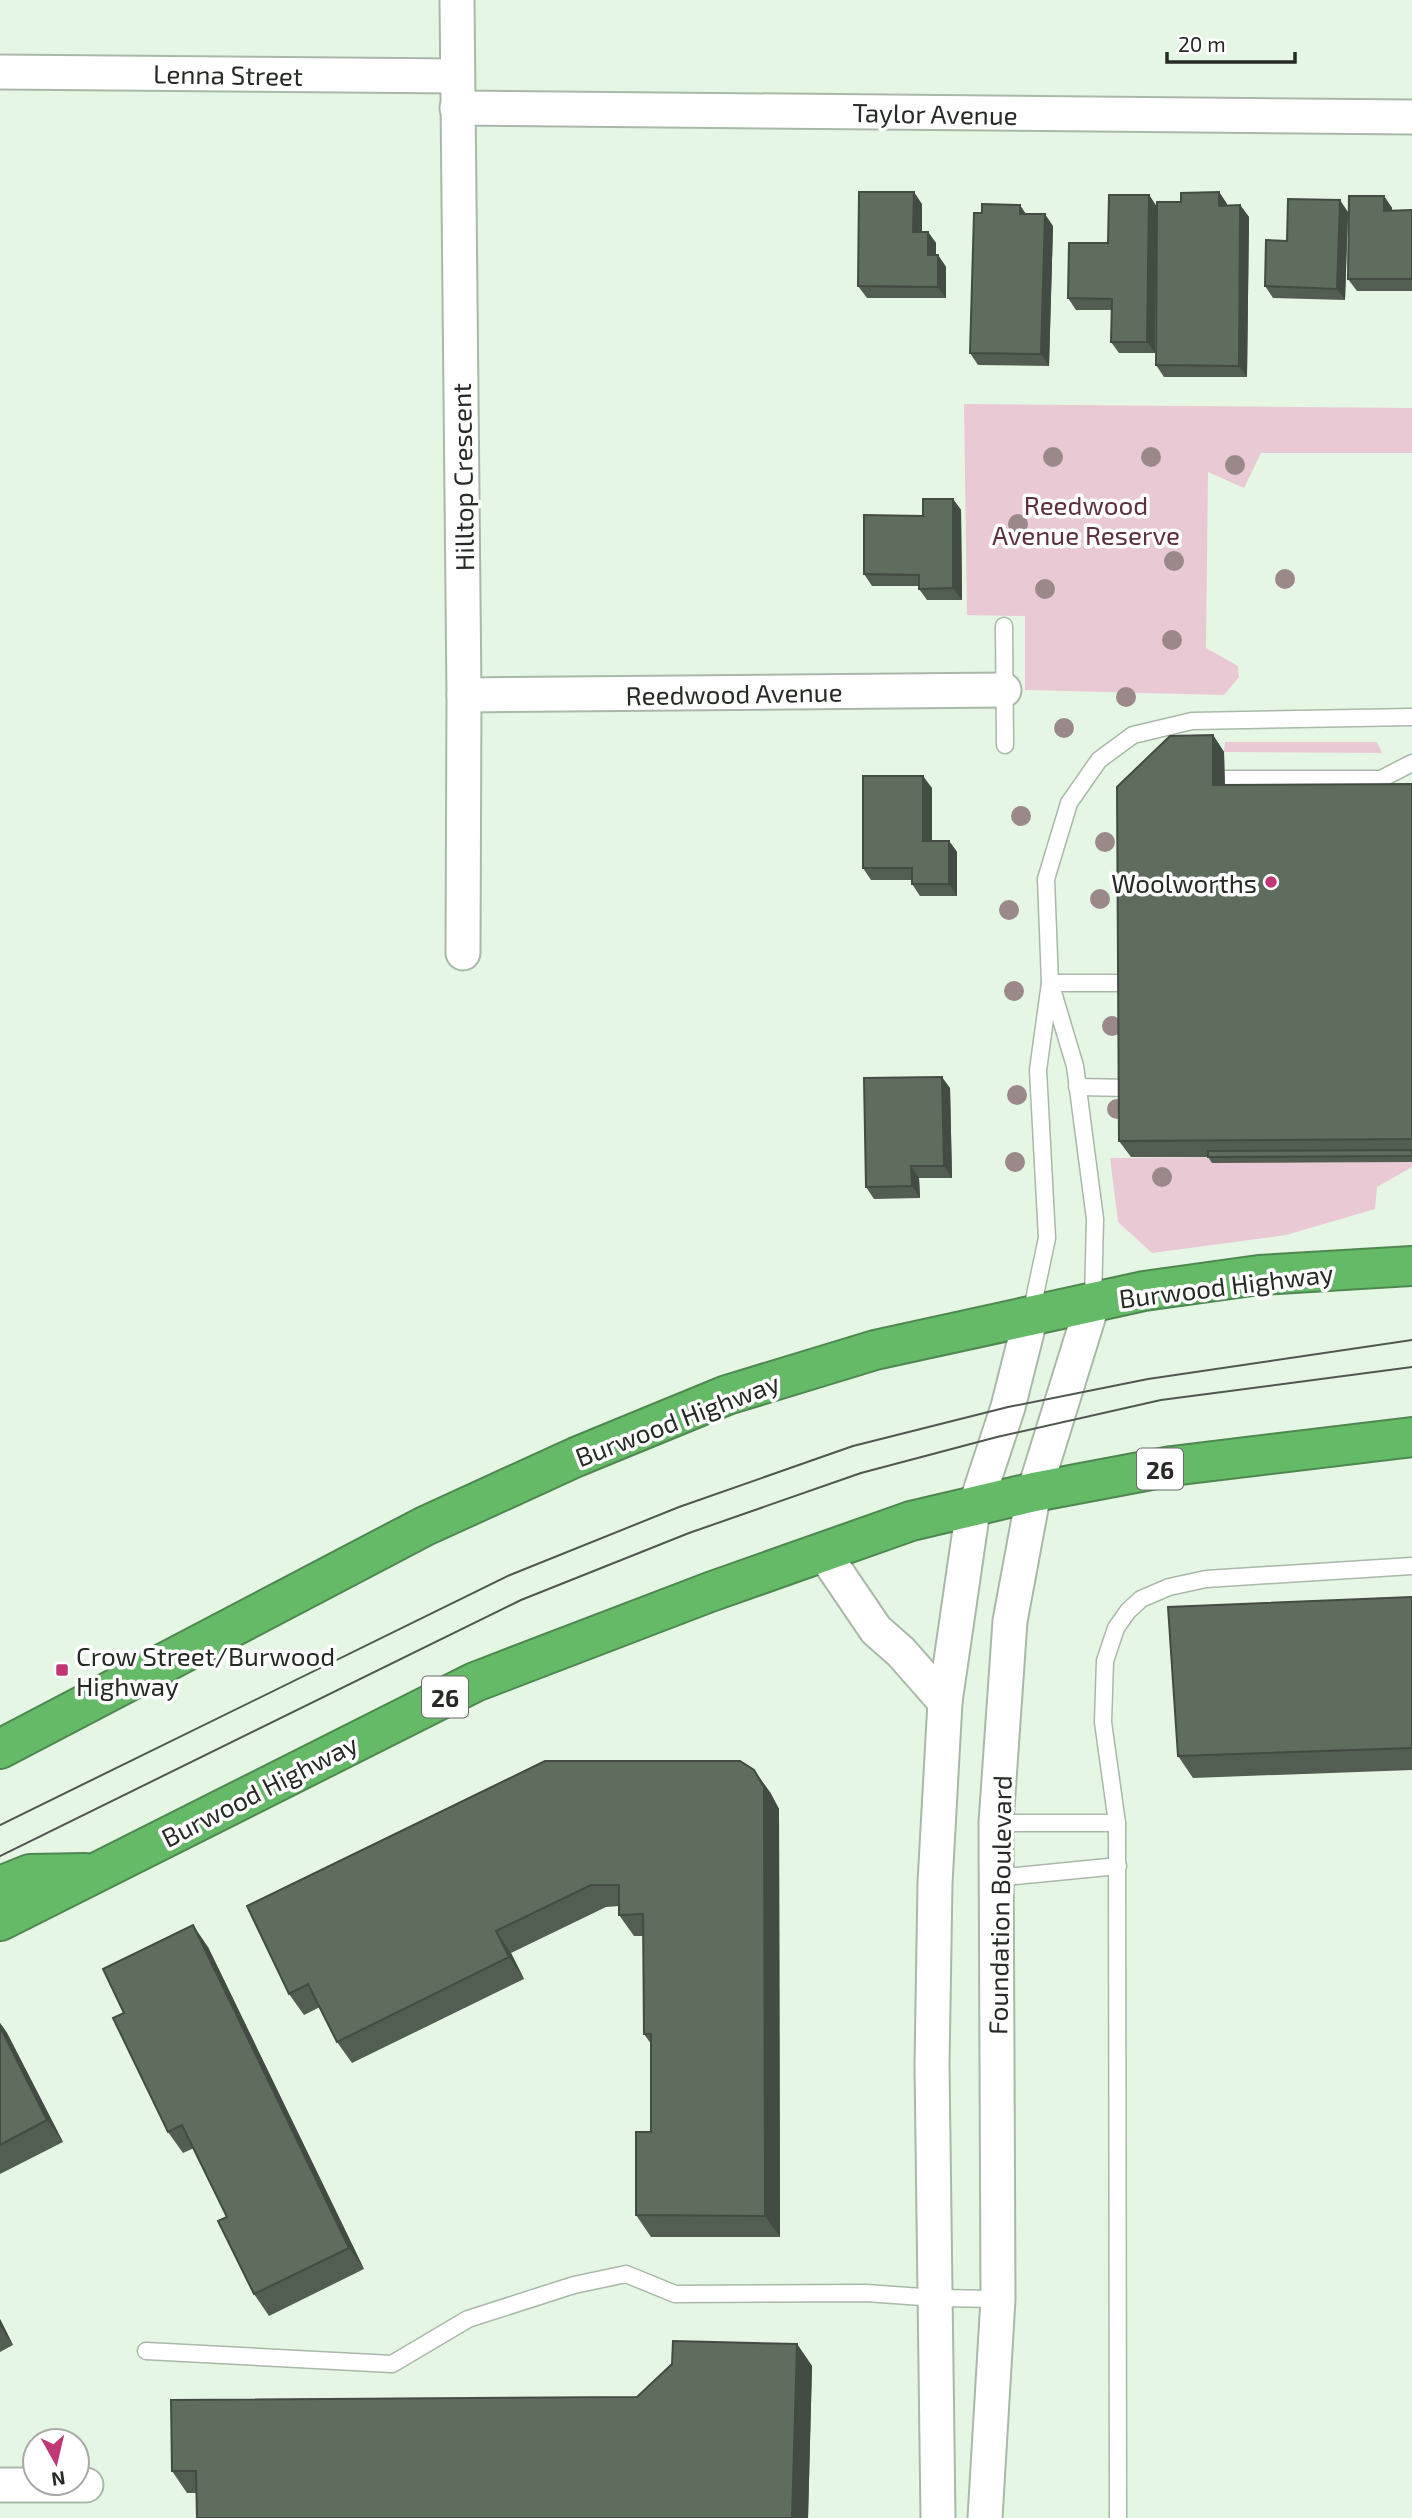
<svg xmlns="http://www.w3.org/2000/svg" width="1412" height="2518" font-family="'Exo 2',sans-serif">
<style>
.green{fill:#e9c9d3}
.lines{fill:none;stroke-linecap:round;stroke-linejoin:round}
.lane-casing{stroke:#a9b8a8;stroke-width:19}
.street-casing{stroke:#a9b8a8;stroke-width:37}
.highway-casing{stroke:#4e8850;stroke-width:42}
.lane{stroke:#fff;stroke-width:16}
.street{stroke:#fff;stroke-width:33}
.highway{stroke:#64ba67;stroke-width:38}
.tram{stroke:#4f574e;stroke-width:2}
.tree{fill:#9b898a}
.wall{fill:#525e51}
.shaded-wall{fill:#424c42}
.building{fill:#5f6d5e;stroke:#424c42;stroke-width:2}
.poi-dot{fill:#c03774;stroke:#fff;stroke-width:2.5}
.labels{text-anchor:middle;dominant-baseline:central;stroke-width:7;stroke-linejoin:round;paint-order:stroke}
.shield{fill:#fff;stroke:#666b66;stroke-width:2}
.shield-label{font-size:24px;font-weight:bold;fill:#252b24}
.street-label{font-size:26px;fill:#252b24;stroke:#fff}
.park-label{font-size:26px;fill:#5d2f40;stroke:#fff}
.poi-label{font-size:26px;fill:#252b24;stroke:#fff;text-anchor:end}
</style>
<rect width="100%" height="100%" fill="#e6f6e5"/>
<g class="green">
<path d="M964,404L1412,408V453H1261L1244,488L1208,472L1206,648L1238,666L1239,677L1224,695L1025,690V616L967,615Z"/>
<path d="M1225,742H1377L1382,753L1224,752Z"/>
<path d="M1212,1157V1163L1412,1162V1167L1377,1187L1375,1209L1286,1235L1152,1253L1118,1222L1110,1158Z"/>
</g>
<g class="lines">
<g class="lane-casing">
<g id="lane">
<path d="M1004,626L1005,745"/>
<path d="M1225,779H1381L1412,763"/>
<path d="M1050,983H1129"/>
<path d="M1052,989L1075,1066L1095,1219L1093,1301"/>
<path d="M1077,1087L1131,1088"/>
<path d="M1031,1314L1047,1238L1038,1070L1050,983L1046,879L1069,803L1099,760L1133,735L1192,721L1412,717"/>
<path d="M996,1823H1117"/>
<path d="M996,1878L1118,1866"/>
<path d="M146,2351L392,2364L468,2319L574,2285L626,2274L675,2294L866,2293L936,2298L998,2299"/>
<path d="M1118,2516L1117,1823L1103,1722L1105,1661L1116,1628L1128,1611L1141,1599L1169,1587L1206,1579L1412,1566"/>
</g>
</g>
<g class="street-casing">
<g id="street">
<path d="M457,0L464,695L463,953"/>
<path d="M0,72L457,76"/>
<path d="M457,108L1412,117"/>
<path d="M464,695L1004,690"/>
<path d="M823,1552L876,1630L901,1652L945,1702"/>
<path d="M0,2485H86"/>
<path d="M938,2518L932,2065L935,1883L945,1702L972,1516L1008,1407L1031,1316"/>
<path d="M985,2518L998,2299L996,1823L1010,1621L1034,1492L1093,1302"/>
</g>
</g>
<g class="highway-casing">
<g id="highway">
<path d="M0,1749L425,1526L576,1457L727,1395L875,1350L1144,1291L1259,1275L1412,1266"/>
<path d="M0,1886L30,1874L85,1873"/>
<path d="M0,1921L475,1682L710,1592L911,1521L1034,1492L1172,1466L1412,1437"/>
</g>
</g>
<use href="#lane" class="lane"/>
<use href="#street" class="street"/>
<use href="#highway" class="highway"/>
<g class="tram">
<path d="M0,1825L510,1575L679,1507L853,1446L1008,1407L1148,1379L1412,1340"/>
<path d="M0,1856L521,1600L689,1533L861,1473L997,1437L1161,1400L1412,1367"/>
</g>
</g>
<g class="tree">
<circle cx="1053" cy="457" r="10"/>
<circle cx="1151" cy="457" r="10"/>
<circle cx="1235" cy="465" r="10"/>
<circle cx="1018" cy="524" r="10"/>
<circle cx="1174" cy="561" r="10"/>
<circle cx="1285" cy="579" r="10"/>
<circle cx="1045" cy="589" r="10"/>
<circle cx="1172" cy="640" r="10"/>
<circle cx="1126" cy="697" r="10"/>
<circle cx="1064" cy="728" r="10"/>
<circle cx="1021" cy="816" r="10"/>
<circle cx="1105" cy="842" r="10"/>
<circle cx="1100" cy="899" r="10"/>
<circle cx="1009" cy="910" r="10"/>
<circle cx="1014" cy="991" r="10"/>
<circle cx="1112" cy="1026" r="10"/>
<circle cx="1017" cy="1095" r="10"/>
<circle cx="1117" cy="1109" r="10"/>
<circle cx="1015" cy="1162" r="10"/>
<circle cx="1162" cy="1177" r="10"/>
</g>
<g class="wall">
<path d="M1219,192L1227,204V206L1240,205L1249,217L1247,377H1164L1156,365Z"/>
<path d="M1149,195L1157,207L1155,353H1119L1111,342L1112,310H1076L1068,298L1108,243Z"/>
<path d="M1384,196L1392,208V211L1412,210V291H1357L1348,279Z"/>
<path d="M922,204V232H928L936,243V255H938L946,267V298H867L858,286Z"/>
<path d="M1348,212L1345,300L1273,298L1265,286L1287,241Z"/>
<path d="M1026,214L1053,226L1049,366L978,365L970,353Z"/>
<path d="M953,499L961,510L962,600H927L919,589V586H872L864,574L923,516Z"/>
<path d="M1213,735L1224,752L1225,785L1412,784V1162L1212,1163L1208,1157H1131L1119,1141Z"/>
<path d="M932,788V841H949L957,852V896H920L912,884V880H871L863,868Z"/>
<path d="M950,1088L952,1178H919L920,1198L874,1199L866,1187Z"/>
<path d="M1412,1597V1770L1193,1778L1178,1756Z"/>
<path d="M770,1792L779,1809L780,2237H651L636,2215L651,2132V2044L644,2034L643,1936H634L619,1915V1906L606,1907L511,1953L524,1979L352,2063L337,2042L320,2007L304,2015L289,1994L247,1906Z"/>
<path d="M208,1947L364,2269L269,2316L254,2294L227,2217L194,2148L183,2153L168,2132L124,2013Z"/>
<path d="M0,2023L7,2033L63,2142L0,2174Z"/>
<path d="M0,2319L13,2345L0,2352Z"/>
<path d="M797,2344L812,2366L808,2518H197L196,2493H187L172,2471L637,2397Z"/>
</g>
<g class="shaded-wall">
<path d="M914,192L922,204V243L913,232Z"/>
<path d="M1219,192L1227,204V217L1219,206Z"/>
<path d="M1149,195L1157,207L1155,353L1147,342Z"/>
<path d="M1384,196L1392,208V223L1384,211Z"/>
<path d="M1340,200L1348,212L1345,300L1337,289Z"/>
<path d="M1020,205L1028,217L1020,214Z"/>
<path d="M1240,205L1249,217L1247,377L1239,366Z"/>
<path d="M1045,214L1053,226L1049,366L1041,354Z"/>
<path d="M928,232L936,243V267L928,255Z"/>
<path d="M938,255L946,267V298L938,287Z"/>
<path d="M953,499L961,510L962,600L953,588Z"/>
<path d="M1213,735L1224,752L1225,802L1213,785Z"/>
<path d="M923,776L932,788V852L923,841Z"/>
<path d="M949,841L957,852V896L949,884Z"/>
<path d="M942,1077L950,1088L952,1178L944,1166Z"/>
<path d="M911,1166L919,1178L920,1198L912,1186Z"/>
<path d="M754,1770L770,1792L779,1809L780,2237L765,2216Z"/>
<path d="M193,1925L208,1947L364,2269L349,2248Z"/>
<path d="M496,1931L511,1953L524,1979L509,1957Z"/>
<path d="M0,2023L7,2033L63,2142L47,2120L0,2027Z"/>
<path d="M0,2319L13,2345L0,2326Z"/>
<path d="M797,2344L812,2366L808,2518H792Z"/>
</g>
<g class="building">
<path d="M859,192H914L913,232H928V255H938V287L858,286Z"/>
<path d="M1219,192V206L1240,205L1239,366L1156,365L1157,202H1181V193Z"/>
<path d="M1109,195H1149L1147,342H1111L1112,299L1068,298L1069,243H1108Z"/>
<path d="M1349,196H1384V211L1412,210V279H1348Z"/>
<path d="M1288,199L1340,200L1337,289L1265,286L1266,240L1287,241Z"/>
<path d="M982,204L1020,205V214H1045L1041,354L970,353L974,213H982Z"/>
<path d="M923,499H953V588L919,589V575L864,574V515L923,516Z"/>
<path d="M1213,735V785L1412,784V1139L1119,1141L1117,787L1170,736Z"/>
<path d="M863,776H923V841H949V884H912V868H863Z"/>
<path d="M942,1077L944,1166H911L912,1186L866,1187L864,1078Z"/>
<path d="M1412,1150V1156L1208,1157V1151Z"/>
<path d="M1412,1597V1748L1178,1756L1168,1607Z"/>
<path d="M545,1761H740L754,1770L764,1787L765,2216L636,2215V2132H651V2034H644L643,1914L619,1915V1885H591L496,1931L509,1957L337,2042L308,1984L289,1994L247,1906Z"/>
<path d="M193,1925L349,2248L254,2294L218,2221L227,2217L182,2125L168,2132L113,2018L124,2013L103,1969Z"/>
<path d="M0,2027L47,2120L0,2145Z"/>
<path d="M673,2341L797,2344L792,2518H197L196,2471H172L171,2400L637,2397L672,2364Z"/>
</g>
<g class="poi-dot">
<circle cx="1271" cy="882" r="7"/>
<rect x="55" y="1663" width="14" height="14" rx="3.5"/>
</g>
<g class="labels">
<g class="shield">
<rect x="1137" y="1448.5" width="46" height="41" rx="5"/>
<rect x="422" y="1676.5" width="46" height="41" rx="5"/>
</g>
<g class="shield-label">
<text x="1160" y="1469">26</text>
<text x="445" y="1697">26</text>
</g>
<g class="street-label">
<text transform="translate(228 74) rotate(1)">Lenna Street</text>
<text transform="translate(935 113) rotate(1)">Taylor Avenue</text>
<text transform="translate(462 477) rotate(-91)">Hilltop Crescent</text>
<text transform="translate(734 693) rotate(-1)">Reedwood Avenue</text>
<text transform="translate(1226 1285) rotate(-7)">Burwood Highway</text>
<text transform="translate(677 1419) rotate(-21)">Burwood Highway</text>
<text transform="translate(259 1790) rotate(-27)">Burwood Highway</text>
<text transform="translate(999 1905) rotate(-89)">Foundation Boulevard</text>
</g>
<g class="park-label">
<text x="1086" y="504">Reedwood<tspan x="1086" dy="30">Avenue Reserve</tspan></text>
</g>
<g class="poi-label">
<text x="1257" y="882">Woolworths</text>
<text x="76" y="1655" text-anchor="start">Crow Street/Burwood<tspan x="76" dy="30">Highway</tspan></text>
</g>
</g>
<g transform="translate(56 2462) rotate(172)"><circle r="33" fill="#ffffff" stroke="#a8aaa7" stroke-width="2"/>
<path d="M0-5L12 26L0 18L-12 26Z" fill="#c03774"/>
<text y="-10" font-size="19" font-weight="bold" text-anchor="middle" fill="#252b24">N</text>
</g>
<path d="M1167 52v10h128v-10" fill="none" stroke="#252b24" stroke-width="3.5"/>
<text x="1178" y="52" font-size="21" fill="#252b24" stroke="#ffffff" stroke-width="5" paint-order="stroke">20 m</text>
</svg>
